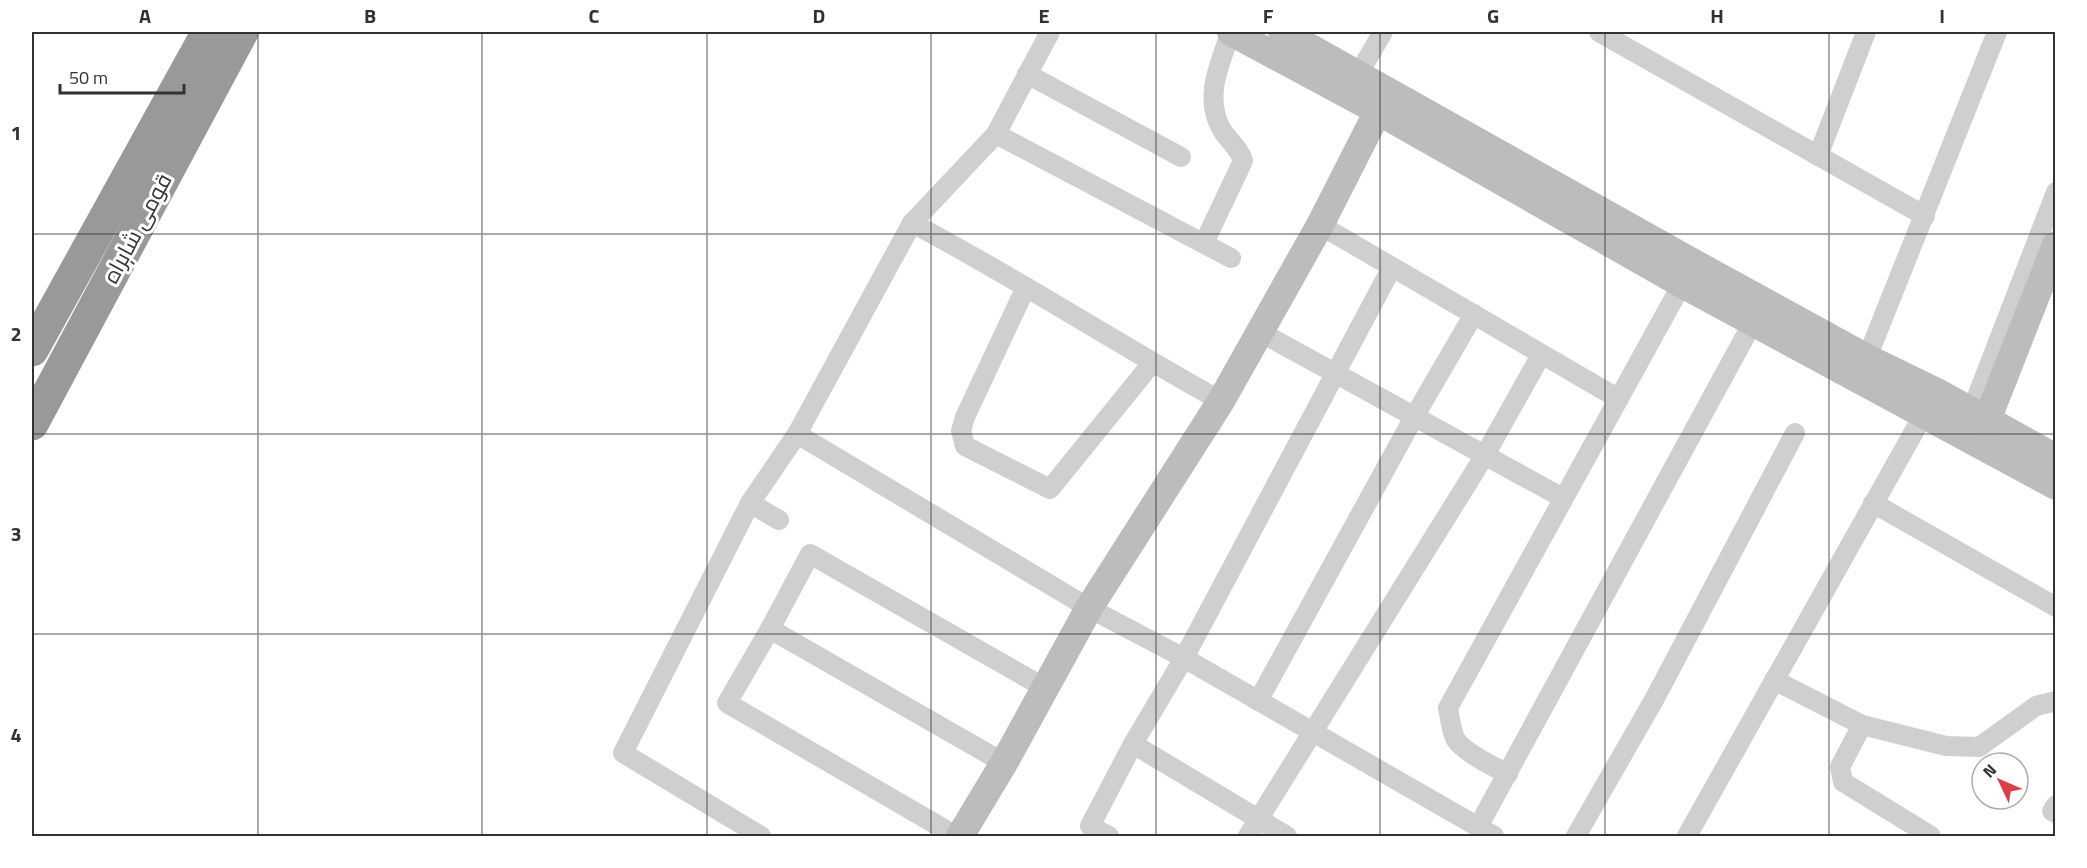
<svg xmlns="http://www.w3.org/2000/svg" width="2087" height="868" font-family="'Titillium Web',Cairo,sans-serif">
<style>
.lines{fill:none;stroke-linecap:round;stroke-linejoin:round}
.street{stroke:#cfcfcf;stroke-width:20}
.secondary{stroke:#bcbcbc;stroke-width:28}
.highway{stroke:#999;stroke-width:33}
.grid{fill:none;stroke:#323232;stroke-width:1.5;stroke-opacity:0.55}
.labels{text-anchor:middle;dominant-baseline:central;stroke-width:6;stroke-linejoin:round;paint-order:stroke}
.street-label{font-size:22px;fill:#323232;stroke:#fff}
.neatline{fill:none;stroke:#323232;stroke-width:2}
.grid-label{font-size:20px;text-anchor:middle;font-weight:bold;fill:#323232}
</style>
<rect width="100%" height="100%" fill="#fff"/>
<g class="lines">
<g class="street">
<path d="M1599,32L1925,216"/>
<path d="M1359,73L1383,32"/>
<path d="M1027,74L1181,157"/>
<path d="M996,134L1231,258"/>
<path d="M1818,156L1866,32"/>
<path d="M912,223C1017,278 1117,344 1221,401"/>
<path d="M1320,225L1619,399"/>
<path d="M1204,243L1243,161C1240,149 1229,141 1222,130C1203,98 1220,63 1231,32"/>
<path d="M1026,287L965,417L961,431L965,446L1050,489L1152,363"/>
<path d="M1260,332L1563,498"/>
<path d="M1867,358L1997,32"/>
<path d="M1971,412L2056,192"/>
<path d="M797,434L1089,608L1184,658L1494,836"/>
<path d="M750,503L779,520"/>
<path d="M1873,503L2056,607"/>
<path d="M770,629L727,703L956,836"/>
<path d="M1774,680L1862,725L1946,746L1979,747L2036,706L2056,701"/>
<path d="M1258,701L1414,417L1474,314"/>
<path d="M1862,725L1840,767L1843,782L1931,836"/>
<path d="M1133,744L1287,836"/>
<path d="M1004,763L770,629L810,554L1045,688"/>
<path d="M1508,774C1494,767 1464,752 1456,740C1451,731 1450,718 1448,708L1682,284"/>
<path d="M2056,805L2052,811L2056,813"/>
<path d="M1478,827L1753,322"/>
<path d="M761,836L623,753L750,503L797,434L912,223L996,134L1050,32"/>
<path d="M1109,836L1090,826L1133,744L1184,658L1392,267"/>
<path d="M1248,836L1485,455L1541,355"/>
<path d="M1576,836L1655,698L1795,433"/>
<path d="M1687,836L1929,405"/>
</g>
<g class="secondary">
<path d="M1231,32L1378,111L1682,284L2056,486"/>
<path d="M1282,32L1692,262L1867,358L1937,392L2056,458"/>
<path d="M1987,420L2056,245"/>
<path d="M960,836L1004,763L1089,608L1221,401L1320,225L1378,111"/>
</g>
<g class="highway">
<path d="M32,350L208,32"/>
<path d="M32,424L242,32"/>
</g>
</g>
<path class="grid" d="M258,32V836M482,32V836M707,32V836M931,32V836M1156,32V836M1380,32V836M1605,32V836M1829,32V836M32,234H2056M32,434H2056M32,634H2056"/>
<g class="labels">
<g class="street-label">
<text transform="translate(137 228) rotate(-62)">قومی شاہراہ</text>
</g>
</g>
<rect width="2087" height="868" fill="none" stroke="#ffffff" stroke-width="66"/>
<g transform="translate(2000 781) rotate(314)"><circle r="28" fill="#ffffff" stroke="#adadad" stroke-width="1.5"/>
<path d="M0-4.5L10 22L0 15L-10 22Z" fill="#dc404b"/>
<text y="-9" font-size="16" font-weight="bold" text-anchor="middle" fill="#323232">N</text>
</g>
<path d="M60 84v9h124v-9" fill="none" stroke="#323232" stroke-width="3"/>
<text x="69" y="84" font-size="18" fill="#323232" stroke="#ffffff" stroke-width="4.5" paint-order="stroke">50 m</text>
<rect x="33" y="33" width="2021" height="802" class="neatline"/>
<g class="grid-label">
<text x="145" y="23">A</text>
<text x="370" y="23">B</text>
<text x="594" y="23">C</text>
<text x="819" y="23">D</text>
<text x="1044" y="23">E</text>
<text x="1268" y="23">F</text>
<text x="1493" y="23">G</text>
<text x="1717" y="23">H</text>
<text x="1942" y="23">I</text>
<text x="16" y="140">1</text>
<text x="16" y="341">2</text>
<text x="16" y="541">3</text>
<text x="16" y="742">4</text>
</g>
</svg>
